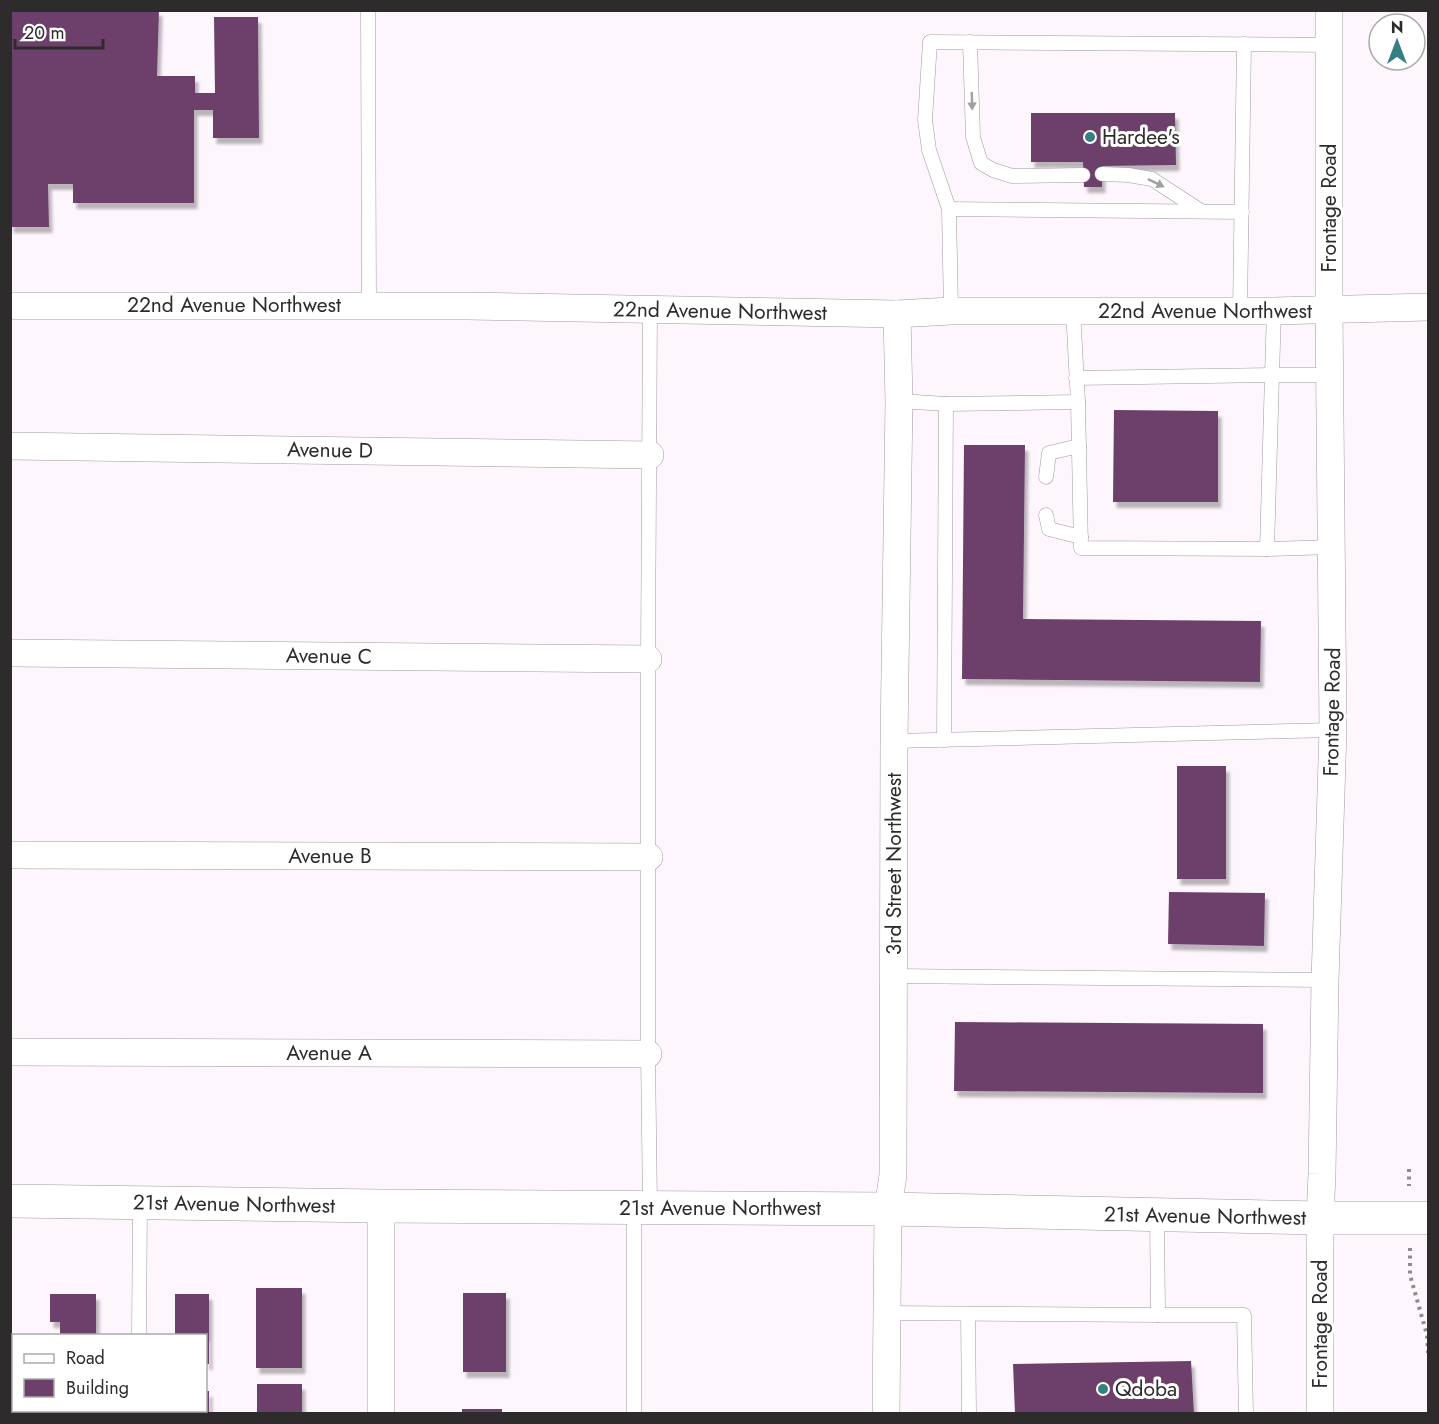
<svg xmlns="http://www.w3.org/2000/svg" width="1439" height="1424" font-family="Jost,sans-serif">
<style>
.building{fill:#6c406b;filter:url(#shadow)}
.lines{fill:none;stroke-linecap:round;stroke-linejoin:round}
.lane-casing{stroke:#a19aa0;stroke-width:15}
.street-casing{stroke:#a19aa0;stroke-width:28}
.secondary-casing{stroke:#a19aa0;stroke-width:34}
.path{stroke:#8e8a8d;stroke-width:4;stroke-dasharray:3 4.5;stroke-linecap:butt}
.lane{stroke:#fff;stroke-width:14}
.street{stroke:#fff;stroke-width:27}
.secondary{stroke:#fff;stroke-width:33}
.oneway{fill:#a1a0a0}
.poi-dot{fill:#367f84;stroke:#fff;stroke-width:2}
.labels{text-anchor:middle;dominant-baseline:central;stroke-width:6;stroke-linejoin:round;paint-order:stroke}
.poi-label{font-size:21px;fill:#2e2b2d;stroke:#fff;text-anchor:start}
.street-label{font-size:21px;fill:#2e2b2d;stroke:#fff}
</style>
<defs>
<filter id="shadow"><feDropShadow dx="3.5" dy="6" stdDeviation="1.5" flood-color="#0004"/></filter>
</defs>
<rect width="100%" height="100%" fill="#fdf6fc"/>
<g class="building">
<path d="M10,10H159L157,76H195V93H215L214,17H258L259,138H213V110H194V203H73V184H48L49,227H10Z"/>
<path d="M1031,113H1175L1176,165L1102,166V187H1084L1083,162H1031Z"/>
<path d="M1114,410L1218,411V502H1113Z"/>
<path d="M964,445H1025L1023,619L1261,621L1260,682L962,679Z"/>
<rect x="1177" y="766" width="49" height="113"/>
<path d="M1169,892L1265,893L1264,946L1168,944Z"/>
<path d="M955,1022L1263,1024V1093L954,1091Z"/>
<rect x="256" y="1288" width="46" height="80"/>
<rect x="463" y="1293" width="43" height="79"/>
<path d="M50,1294H96V1336H60V1322H50Z"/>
<path d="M175,1294H209V1364H206V1336H175Z"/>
<path d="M1191,1361L1194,1414H1015L1013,1364Z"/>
<rect x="257" y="1384" width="45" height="30"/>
<path d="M206,1391H209V1414H175V1410H206Z"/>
<rect x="462" y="1409" width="40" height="5"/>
<rect x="60" y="1410" width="34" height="4"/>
</g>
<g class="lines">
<g class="lane-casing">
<g id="lane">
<path d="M368,10L369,305"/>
<path d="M970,42L973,137L981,163L993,170L1012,176L1083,175"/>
<path d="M1102,174L1128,175L1152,179L1201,211"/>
<path d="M949,209L1242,212"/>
<path d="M1073,310L1078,402L1081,548L1267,549L1332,547"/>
<path d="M951,311L949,209L929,150L925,120L930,42L1329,45"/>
<path d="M1240,311L1244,44"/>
<path d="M1274,311L1272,375H1331"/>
<path d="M1076,378L1272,375L1267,549"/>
<path d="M899,401L946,404L1078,402"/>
<path d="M1046,477L1049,453L1079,446"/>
<path d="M1046,515L1049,529L1081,537"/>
<path d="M944,740L946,404"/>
<path d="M894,741L1333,730"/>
<path d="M893,976L1325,980"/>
<path d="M650,1207L648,1054V659L650,310"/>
<path d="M1157,1215L1158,1315H1244L1246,1414"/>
<path d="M887,1313L1158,1315"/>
<path d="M968,1314L969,1414"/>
<path d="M139,1336L140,1203"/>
<path d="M139,1414V1410"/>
<path d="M634,1414V1207"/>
</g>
</g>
<g class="street-casing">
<g id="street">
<path d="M10,306H467L897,314L951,311H1274L1428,307"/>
<path d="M10,446L650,455"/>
<path d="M10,653L648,659"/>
<path d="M10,855L649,857"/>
<path d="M10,1052L648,1054"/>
<path d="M381,1206V1414"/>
<path d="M886,1414L888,1209L893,1175L894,741L899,401L897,314"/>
<path d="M1320,1414V1218L1322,1174L1325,980L1333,730L1329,311V10"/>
</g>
</g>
<g class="secondary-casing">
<path id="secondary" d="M10,1201L381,1206L888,1209L1320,1218H1428"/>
</g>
<g class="path">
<path d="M1409,1169V1186"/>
<path d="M1410,1248V1275L1427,1335L1428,1353"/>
</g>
<use href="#lane" class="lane"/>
<use href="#street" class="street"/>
<use href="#secondary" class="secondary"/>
</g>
<defs><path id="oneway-solid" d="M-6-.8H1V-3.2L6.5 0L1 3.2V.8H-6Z" transform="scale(1.5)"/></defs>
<g class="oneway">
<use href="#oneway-solid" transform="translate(972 101) rotate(88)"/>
<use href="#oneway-solid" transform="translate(1156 183) rotate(26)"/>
</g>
<g class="poi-dot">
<circle cx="1090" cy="137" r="6"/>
<circle cx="1103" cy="1389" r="6"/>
</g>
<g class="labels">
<g class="poi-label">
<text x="1102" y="137">Hardee's</text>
<text x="1115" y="1389">Qdoba</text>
</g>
<g class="street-label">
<text transform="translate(1329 208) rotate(-90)">Frontage Road</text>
<text x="234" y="305">22nd Avenue Northwest</text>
<text transform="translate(720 311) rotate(1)">22nd Avenue Northwest</text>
<text x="1205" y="311">22nd Avenue Northwest</text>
<text transform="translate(330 450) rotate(1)">Avenue D</text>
<text transform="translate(329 656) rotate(1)">Avenue C</text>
<text transform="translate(1332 712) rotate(-89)">Frontage Road</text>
<text x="330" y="856">Avenue B</text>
<text transform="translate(894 864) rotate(-90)">3rd Street Northwest</text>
<text x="329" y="1053">Avenue A</text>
<text transform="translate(234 1204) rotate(1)">21st Avenue Northwest</text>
<text x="720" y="1208">21st Avenue Northwest</text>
<text transform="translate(1205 1216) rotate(1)">21st Avenue Northwest</text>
<text transform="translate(1320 1324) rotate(-90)">Frontage Road</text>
</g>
</g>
<rect width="1439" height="1424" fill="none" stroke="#2e2b2d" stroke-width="24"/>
<rect x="12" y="1334" width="195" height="78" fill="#ffffff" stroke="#abaaab" stroke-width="1.5"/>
<rect x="24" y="1354" width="30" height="9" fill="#ffffff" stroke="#abaaab" stroke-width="1.5"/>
<text x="66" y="1364" font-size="18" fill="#2e2b2d">Road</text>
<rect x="24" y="1379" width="30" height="18" fill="#6c406b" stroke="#abaaab" stroke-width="1.5"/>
<text x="66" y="1394" font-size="18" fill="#2e2b2d">Building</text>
<g transform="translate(1397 42)"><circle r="28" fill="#ffffff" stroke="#abaaab" stroke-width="1.5"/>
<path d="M0-4.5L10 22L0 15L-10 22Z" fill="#367f84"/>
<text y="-9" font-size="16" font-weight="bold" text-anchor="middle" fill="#2e2b2d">N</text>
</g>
<path d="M15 39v9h88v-9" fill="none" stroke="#2e2b2d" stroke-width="3"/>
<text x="24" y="39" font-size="18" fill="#2e2b2d" stroke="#ffffff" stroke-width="4.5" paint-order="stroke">20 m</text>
</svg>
